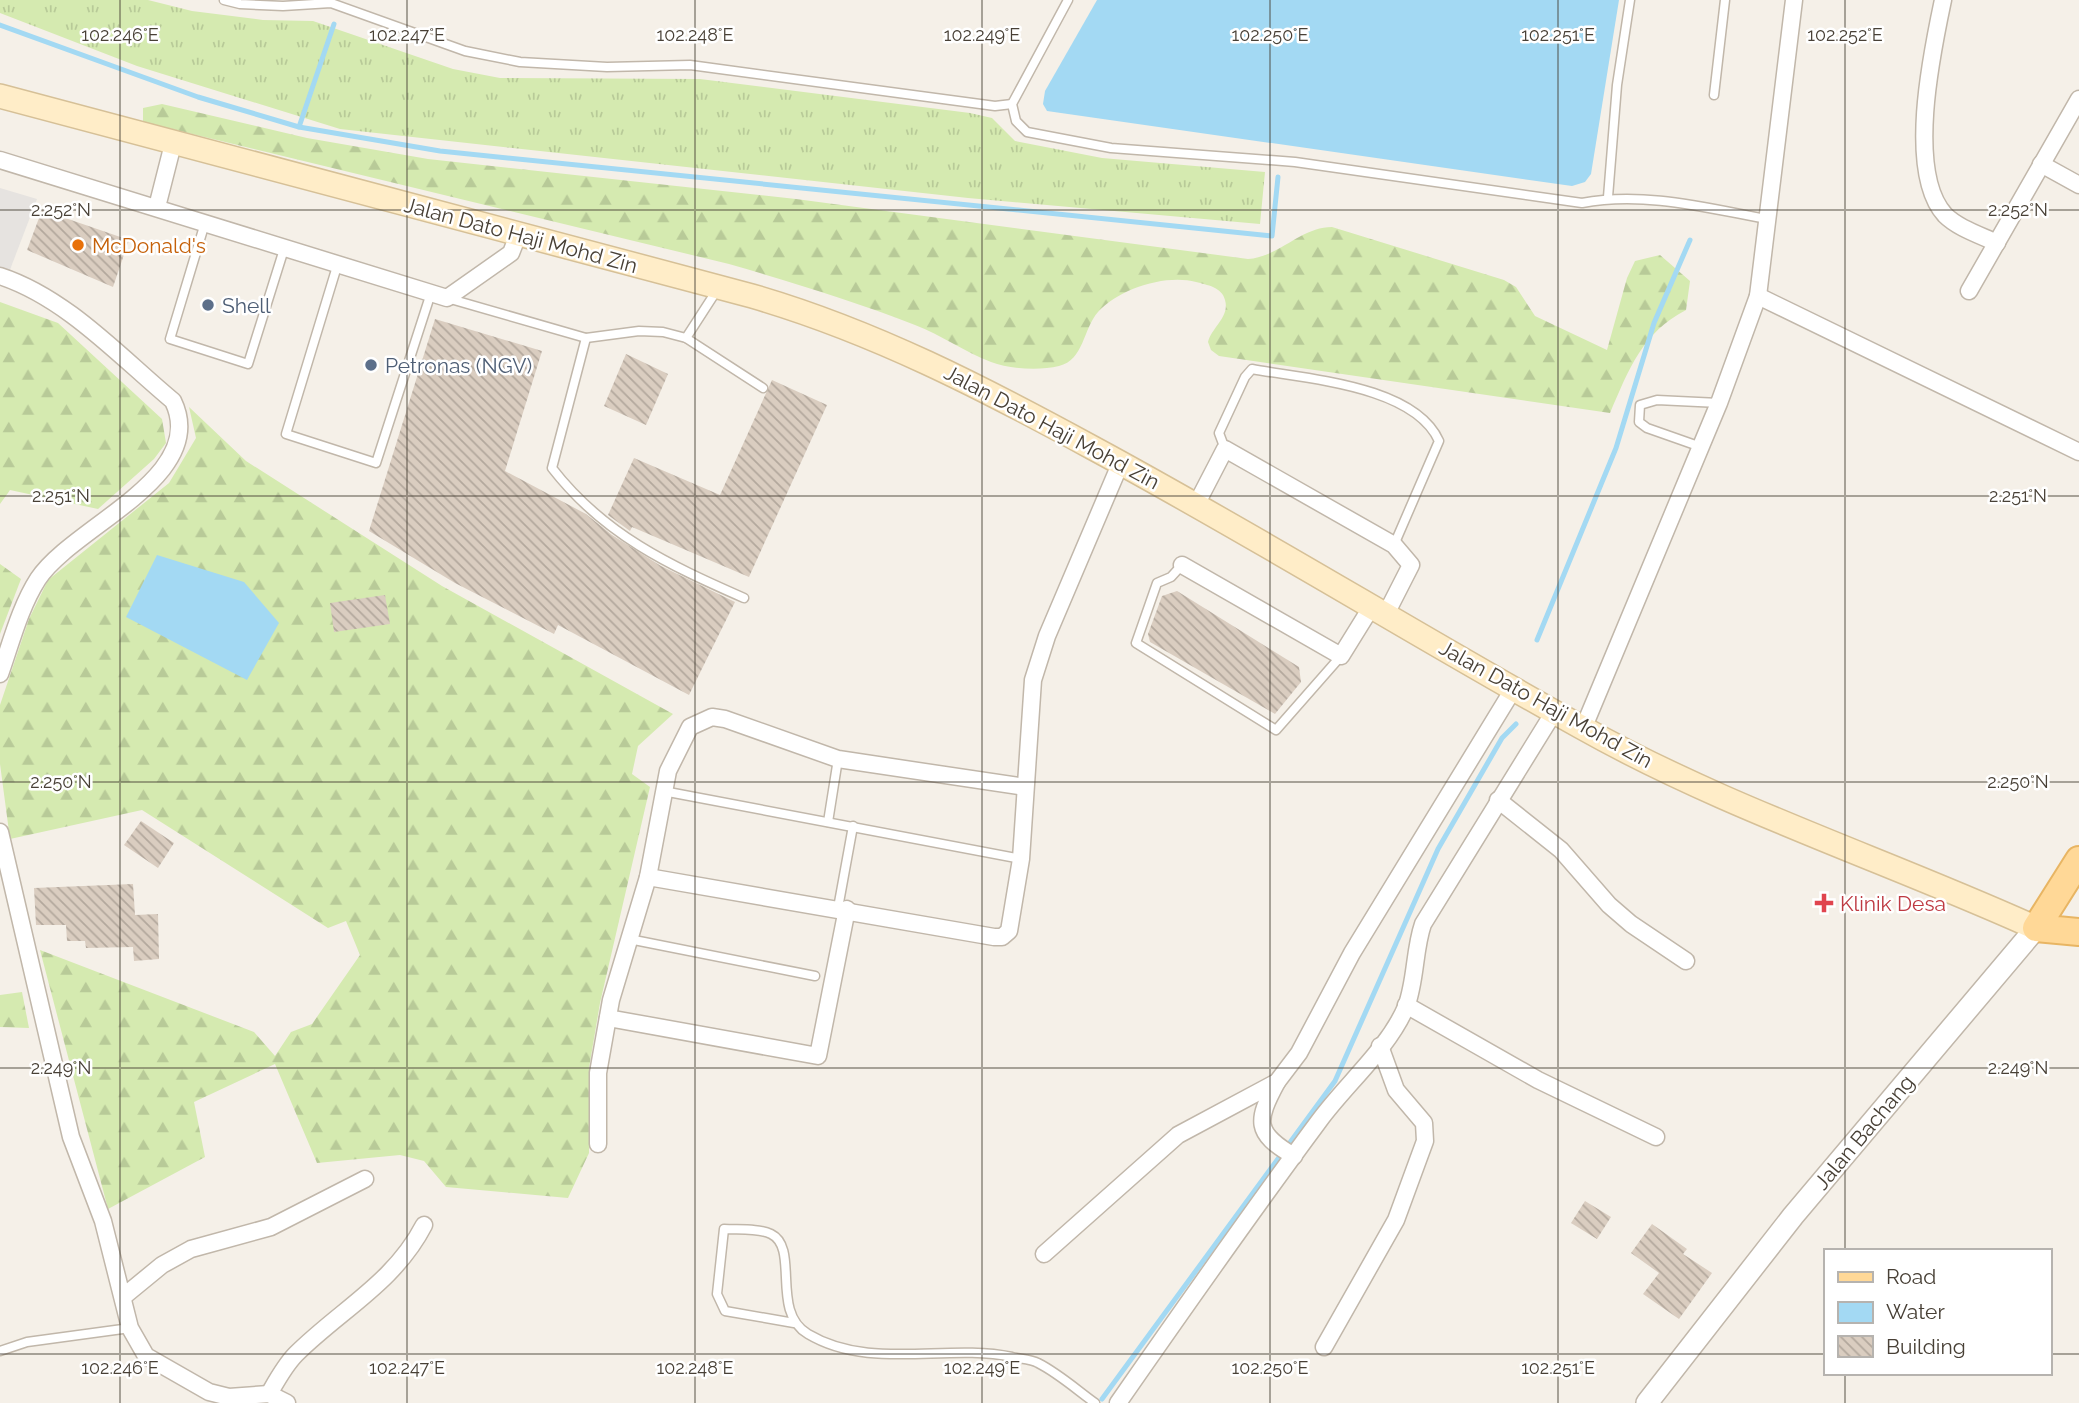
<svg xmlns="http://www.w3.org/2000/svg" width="2079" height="1403" font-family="Raleway,sans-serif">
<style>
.grass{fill:url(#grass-tufts)}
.forest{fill:url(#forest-firs)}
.parking{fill:#e6e3e0}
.water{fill:#a3d9f3}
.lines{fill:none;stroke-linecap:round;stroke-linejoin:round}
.stream{stroke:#a3d9f3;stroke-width:5}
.building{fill:url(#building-back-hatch)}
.service-casing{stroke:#c1b7aa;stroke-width:11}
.minor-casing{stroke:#c1b7aa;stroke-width:19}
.tertiary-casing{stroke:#c1b7aa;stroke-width:24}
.secondary-casing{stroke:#d6c097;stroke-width:26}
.primary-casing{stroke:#e8b563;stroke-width:30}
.service{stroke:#fff;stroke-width:8}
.minor{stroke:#fff;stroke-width:16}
.tertiary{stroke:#fff;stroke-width:21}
.secondary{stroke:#ffedc8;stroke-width:23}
.primary{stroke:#ffd897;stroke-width:26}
.ticks{fill:none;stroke:#484036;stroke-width:2;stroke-opacity:0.45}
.food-dot{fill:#e8710a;stroke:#fff;stroke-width:2.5}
.service-dot{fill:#5c6f8a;stroke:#fff;stroke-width:2.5}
.health-dot{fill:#e0444e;stroke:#fff;stroke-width:2.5}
.labels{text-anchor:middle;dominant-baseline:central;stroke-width:5;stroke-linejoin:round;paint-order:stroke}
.street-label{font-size:21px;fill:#484036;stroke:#fff}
.food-label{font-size:21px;fill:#c56008;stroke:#fff;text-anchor:start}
.service-label{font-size:21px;fill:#4e5e75;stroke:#fff;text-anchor:start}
.health-label{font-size:21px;fill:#be3a42;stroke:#fff;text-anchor:start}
.ticks-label{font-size:18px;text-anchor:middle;fill:#484036;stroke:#fff;stroke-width:5;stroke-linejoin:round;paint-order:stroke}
</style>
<defs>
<pattern id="grass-tufts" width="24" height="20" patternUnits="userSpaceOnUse" patternTransform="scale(1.75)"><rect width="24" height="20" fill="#d5eab0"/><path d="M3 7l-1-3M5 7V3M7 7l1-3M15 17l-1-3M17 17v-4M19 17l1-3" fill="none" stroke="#b8ca98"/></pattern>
<pattern id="forest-firs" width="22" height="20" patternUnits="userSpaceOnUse" patternTransform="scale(1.75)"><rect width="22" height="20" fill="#d5eab0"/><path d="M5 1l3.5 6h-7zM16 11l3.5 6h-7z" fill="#b8ca98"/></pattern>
<pattern id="building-back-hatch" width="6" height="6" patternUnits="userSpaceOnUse" patternTransform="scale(1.75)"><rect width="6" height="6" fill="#dacdc0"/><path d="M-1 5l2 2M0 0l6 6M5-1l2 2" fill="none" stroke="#b3a89d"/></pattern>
</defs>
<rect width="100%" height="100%" fill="#f5f0e8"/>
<path class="grass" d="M0,0H148L192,11L263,20L313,21L453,69L500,78L700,79L970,113L992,118L1015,141L1102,158L1265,172L1260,224L968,198L340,129L137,66L0,13Z"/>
<g class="forest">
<path d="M162,104L307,138L428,159L796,199L1248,259C1279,257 1301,227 1332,227L1504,280L1516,287L1535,316L1607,350L1627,278L1635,261L1660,255L1690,281L1686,310C1642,333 1629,369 1610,413L1219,356L1211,350L1208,342C1212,327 1230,317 1225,300C1222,287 1207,285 1196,282C1165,274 1119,289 1098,312C1083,329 1084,360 1059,366C1039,371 1010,369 991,362C965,352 941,335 915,325C854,301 791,282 729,264L143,122V108Z"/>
<path d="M0,302L58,323L162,419L166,443L154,459L98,509L10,490L0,504Z"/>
<path d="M189,407L246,461L442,586L673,714L638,746L632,774L650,787L600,1003L589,1068V1153L568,1198L446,1187L424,1161L400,1155L317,1163L275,1064L194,1102L205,1157L108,1209L40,950L254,1032L275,1056L291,1032L312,1024L360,955L346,921L328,928L142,810L10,839L0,764V705L29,619L48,580L169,483L196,438Z"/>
<path d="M0,564L21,579L0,634Z"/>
<path d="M22,992L29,1028L0,1027V995Z"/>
</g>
<path class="parking" d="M0,188L37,199L8,275L0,269Z"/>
<g class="water">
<path d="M1097,0H1619L1591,174L1585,182L1572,186L1047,111L1043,104L1045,91Z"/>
<path d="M157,555L244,582L279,623L247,680L126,617Z"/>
</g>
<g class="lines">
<g class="stream">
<path d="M0,25L198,97L299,127L440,151L1272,236L1278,177"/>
<path d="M299,127L334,24"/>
<path d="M1537,640L1616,448L1654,323L1690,240"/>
<path d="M1102,1399L1335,1081L1438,849L1502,738L1516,724"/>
</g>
</g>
<g class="building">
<path d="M42,210L129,240L113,287L27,250Z"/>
<path d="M435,319L542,351L505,471L586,514L612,535L661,566L735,602L689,695L558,625L554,634L455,583L369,531Z"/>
<path d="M626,354L668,374L646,425L604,406Z"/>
<path d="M772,380L827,405L749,577L632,527L630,531L608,515L634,458L720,495Z"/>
<path d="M1177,591L1299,667L1301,682L1275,714L1150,642L1148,634L1162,596Z"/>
<path d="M385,595L390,624L334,632L330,603Z"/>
<path d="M141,821L174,843L158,868L124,845Z"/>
<path d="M133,884L135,915L158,914L159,959L134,961L133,947L86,948L85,941H67L66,925H36L34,888Z"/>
<path d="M1585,1201L1611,1217L1597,1239L1571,1223Z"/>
<path d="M1652,1224L1687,1249L1683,1254L1712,1273L1679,1319L1643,1294L1659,1273L1631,1253Z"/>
</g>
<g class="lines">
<g class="service-casing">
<g id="service">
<path d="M224,0L240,4L283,6L331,3L465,51L520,62L607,67L690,65L995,106L1012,104"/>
<path d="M1068,0L1012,104L1016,121L1027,132L1111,148L1295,162L1582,203C1643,191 1707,208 1767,219"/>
<path d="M1714,95L1725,0"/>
<path d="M1608,197L1617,85L1630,0"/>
<path d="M205,223L170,339L248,364L285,246"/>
<path d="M338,263L286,434L376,463L431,293"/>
<path d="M447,298L586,338L639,331L663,332L686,338L763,388"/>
<path d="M586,338L552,468C604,535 669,565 744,598"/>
<path d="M686,338L717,290"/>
<path d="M1701,447L1647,428L1639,422L1640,405L1657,400L1719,403"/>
<path d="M1225,449L1219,433L1245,377L1252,369C1305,379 1414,385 1439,441L1394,545"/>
<path d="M1182,565L1171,577L1157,583L1136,643L1276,730L1341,656"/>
<path d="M663,791L1021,859"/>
<path d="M828,822L838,759"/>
<path d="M838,908L853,826"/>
<path d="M629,939L815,976"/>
<path d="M794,1323L725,1311L717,1294L724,1229C737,1230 759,1228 771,1234C800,1248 770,1312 808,1334C870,1371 946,1343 1012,1357C1020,1359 1031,1359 1038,1363C1058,1373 1077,1390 1095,1403"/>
<path d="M0,1351L27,1342L130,1328"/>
</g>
</g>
<g class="minor-casing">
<g id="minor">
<path d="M1943,0C1932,52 1906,172 1945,215C1958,228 1980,235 1997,243"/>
<path d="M0,160L447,298L511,253L518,235"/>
<path d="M2041,164L2079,185"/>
<path d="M157,207L173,144"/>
<path d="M0,276C67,298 120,357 173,401C210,477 73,526 38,579C20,607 11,643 0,674"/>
<path d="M1969,291L2079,99"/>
<path d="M1758,296L2079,452"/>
<path d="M1196,505L1225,449L1394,545L1411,565L1386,614"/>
<path d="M1182,565L1341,656L1372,606"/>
<path d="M1583,729L1719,403L1758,296L1794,0"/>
<path d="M1498,800L1561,850L1609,905L1631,924L1686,961"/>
<path d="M0,832L71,1137L103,1221L130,1328L146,1356L209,1392L229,1397L269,1394L287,1403"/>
<path d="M648,877L994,937H1002L1009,931L1021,859L1033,680L1047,636L1121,462"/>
<path d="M1406,1005L1538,1080L1656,1137"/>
<path d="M608,1018L818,1056L847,909"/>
<path d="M1277,1082C1256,1121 1254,1133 1294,1156"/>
<path d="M598,1144V1073L611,1000L648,877L668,771L690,727L712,717L725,719L838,759L1025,787"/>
<path d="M1044,1254L1178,1135L1277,1082L1299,1053L1352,953L1514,688"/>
<path d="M123,1297L162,1265L191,1249L271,1227L365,1179"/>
<path d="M1324,1347L1396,1220L1425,1141L1424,1123L1396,1090L1380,1046"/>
<path d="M269,1394C277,1380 285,1365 296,1354C340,1310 394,1283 424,1225"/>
<path d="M1118,1403C1184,1308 1250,1214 1319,1121C1346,1084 1388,1049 1406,1007C1416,981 1414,950 1423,924L1554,712"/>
</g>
</g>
<g class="tertiary-casing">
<path id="tertiary" d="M1647,1403L1793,1216L2036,928"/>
</g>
<g class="secondary-casing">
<path id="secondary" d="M0,96L752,296C873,331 983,388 1093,448C1258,537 1417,636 1581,727C1725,808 1886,860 2036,928"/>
</g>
<g class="primary-casing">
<path id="primary" d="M2079,860L2036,928L2079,932"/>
</g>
<use href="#service" class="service"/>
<use href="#minor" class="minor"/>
<use href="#tertiary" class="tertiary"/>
<use href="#secondary" class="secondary"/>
<use href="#primary" class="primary"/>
</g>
<path class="ticks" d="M120,0V1403M407,0V1403M695,0V1403M982,0V1403M1270,0V1403M1558,0V1403M1845,0V1251M0,210H2079M0,496H2079M0,782H2079M0,1068H2079M0,1354H1825M2049,1354H2079M1845,1373V1403"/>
<circle class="food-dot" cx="78" cy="245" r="7"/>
<g class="service-dot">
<circle cx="208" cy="305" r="7"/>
<circle cx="371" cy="365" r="7"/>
</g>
<path class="health-dot" d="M1820.5 892.5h7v7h7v7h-7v7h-7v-7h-7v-7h7z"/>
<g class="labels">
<g class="street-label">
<text transform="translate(521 235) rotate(15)">Jalan Dato Haji Mohd Zin</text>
<text transform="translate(1052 427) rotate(28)">Jalan Dato Haji Mohd Zin</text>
<text transform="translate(1546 704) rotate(29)">Jalan Dato Haji Mohd Zin</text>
<text transform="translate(1864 1132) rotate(-50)">Jalan Bachang</text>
</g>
<g class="food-label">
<text x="92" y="245">McDonald's</text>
</g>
<g class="service-label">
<text x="222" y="305">Shell</text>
<text x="385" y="365">Petronas (NGV)</text>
</g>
<g class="health-label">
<text x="1840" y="903">Klinik Desa</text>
</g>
</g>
<g class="ticks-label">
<text x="120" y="41">102.246°E</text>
<text x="407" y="41">102.247°E</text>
<text x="695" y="41">102.248°E</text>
<text x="982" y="41">102.249°E</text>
<text x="1270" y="41">102.250°E</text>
<text x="1558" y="41">102.251°E</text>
<text x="1845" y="41">102.252°E</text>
<text x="61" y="216">2.252°N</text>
<text x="2018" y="216">2.252°N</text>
<text x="61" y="502">2.251°N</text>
<text x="2018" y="502">2.251°N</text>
<text x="61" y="788">2.250°N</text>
<text x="2018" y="788">2.250°N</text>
<text x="61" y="1074">2.249°N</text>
<text x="2018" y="1074">2.249°N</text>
<text x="120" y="1374">102.246°E</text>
<text x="407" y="1374">102.247°E</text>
<text x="695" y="1374">102.248°E</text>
<text x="982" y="1374">102.249°E</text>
<text x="1270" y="1374">102.250°E</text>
<text x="1558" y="1374">102.251°E</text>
</g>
<rect x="1824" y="1249" width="228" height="126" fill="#ffffff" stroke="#b6b3af" stroke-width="2"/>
<rect x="1838" y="1272" width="35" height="10" fill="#ffd897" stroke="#b6b3af" stroke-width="2"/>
<text x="1886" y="1284" font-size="21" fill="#484036">Road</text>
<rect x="1838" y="1302" width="35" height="21" fill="#a3d9f3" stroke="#b6b3af" stroke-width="2"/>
<text x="1886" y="1319" font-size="21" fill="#484036">Water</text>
<rect x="1838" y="1336" width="35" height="21" fill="url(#building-back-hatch)" stroke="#b6b3af" stroke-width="2"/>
<text x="1886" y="1354" font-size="21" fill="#484036">Building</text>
</svg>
